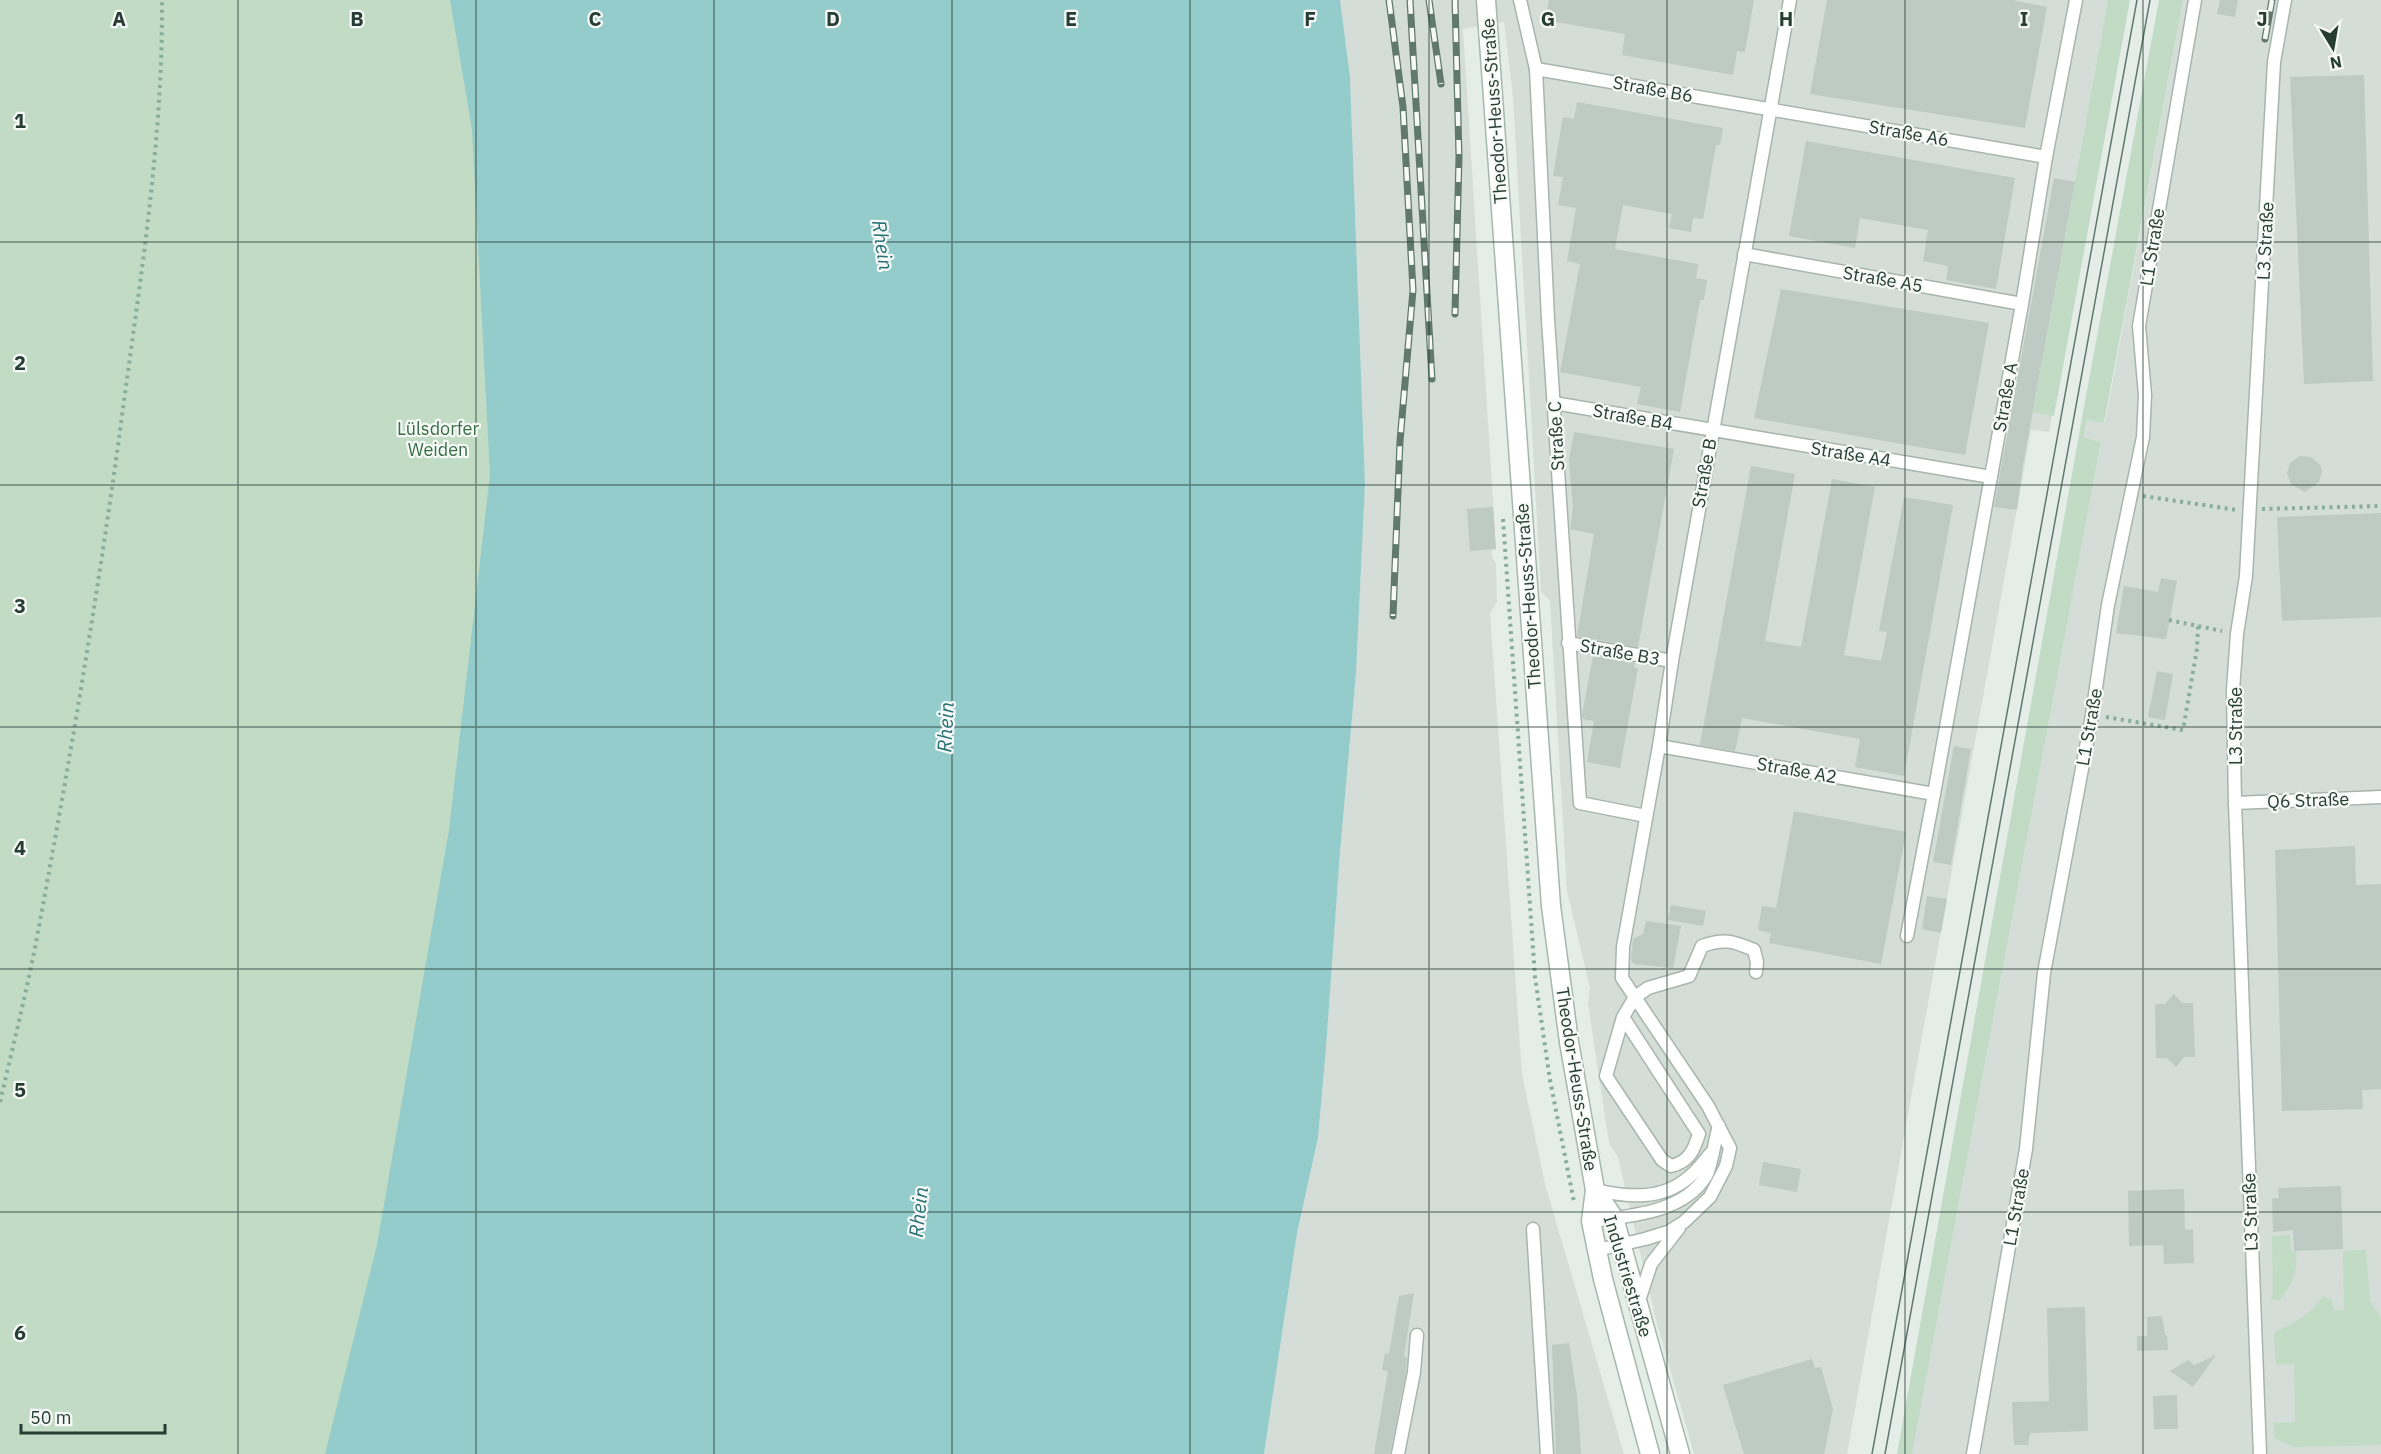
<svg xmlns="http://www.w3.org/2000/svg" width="2381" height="1454" font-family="'IBM Plex Sans',sans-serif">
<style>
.built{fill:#d4ddd7}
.green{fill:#c1dbc4}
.water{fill:#94cbcb}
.building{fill:#becac4}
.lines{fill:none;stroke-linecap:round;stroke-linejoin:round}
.service-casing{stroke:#a8b5ae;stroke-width:15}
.secondary-casing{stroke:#a5b7ae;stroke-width:21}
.path{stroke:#89ad9d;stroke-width:4;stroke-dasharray:3 4.5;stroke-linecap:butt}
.service{stroke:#fff;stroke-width:12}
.secondary{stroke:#fff;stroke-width:18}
.tram{stroke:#61786f;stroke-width:1.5}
.rail-casing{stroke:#61786f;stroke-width:7}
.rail{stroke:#f6f9f7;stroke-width:4.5;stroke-dasharray:14;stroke-linecap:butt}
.grid{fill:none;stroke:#263d34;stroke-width:1.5;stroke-opacity:0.55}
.labels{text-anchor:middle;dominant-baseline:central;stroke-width:4.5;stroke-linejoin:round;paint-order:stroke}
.street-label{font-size:18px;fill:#263d34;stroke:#f6f9f7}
.park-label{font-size:18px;fill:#356f43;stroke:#f6f9f7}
.water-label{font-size:20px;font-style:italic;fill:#267173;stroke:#f6f9f7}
.grid-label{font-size:20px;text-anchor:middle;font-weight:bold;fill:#263d34;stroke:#f6f9f7;stroke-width:4.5;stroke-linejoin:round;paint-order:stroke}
</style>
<rect width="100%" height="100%" fill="#e5ede8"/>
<g class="built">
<path d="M1340,0H2108L2033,411L2052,415L2049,432L2031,430L1847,1454H1694L1654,1312L1618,1157L1609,1143L1588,1004L1590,988L1567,891L1550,601L1541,592L1513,97L1504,22L1463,29L1496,549L1492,550V557L1496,564L1497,602L1490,613L1522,1074L1545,1184L1624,1454H1264L1297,1233L1318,1138L1326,1048L1340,852L1356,673L1365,484L1350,77Z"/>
<path d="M2183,0H2381V1454H1912L2101,442L2083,437L2087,420L2105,423Z"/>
</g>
<g class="green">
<path d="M0,0H865L675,1454H0Z"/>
<path d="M2108,0H2130L2054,416L2033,412Z"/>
<path d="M2159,0H2183L2104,423L2087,420L2083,437L2101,442L1912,1454H1897L2082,418Z"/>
<path d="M2290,1235L2291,1251H2296C2297,1278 2294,1280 2279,1301L2271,1299L2273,1293L2272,1236Z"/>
<path d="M2366,1250L2370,1301L2381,1317V1445L2294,1447L2274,1438V1423L2295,1422L2294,1364L2276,1365L2274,1333C2296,1321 2309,1317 2323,1296L2332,1300L2334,1311L2344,1310L2343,1251Z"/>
</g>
<path class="water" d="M450,0H1340L1350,77L1365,484L1356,673L1340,852L1326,1048L1318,1138L1297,1233L1264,1454H325L377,1245L449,830L490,475L472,129Z"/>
<g class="building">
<path d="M1549,0H1754L1745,52L1737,51L1733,75L1622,55L1625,34L1545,20Z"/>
<path d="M1827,0H2012L2047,7L2025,128L1810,94Z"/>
<path d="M2220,0H2238L2235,17L2217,14Z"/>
<path d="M2364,75L2373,381L2304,384L2290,77Z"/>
<path d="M1577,102L1723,128L1720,145H1716L1703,219L1693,218L1691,232L1669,228L1672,214L1623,205L1615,249L1698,264L1696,278L1707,280L1704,300H1700L1680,412L1637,404L1641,387L1560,372L1580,264L1567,261L1576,208L1558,205L1563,177L1553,176L1563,117L1574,119Z"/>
<path d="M1806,141L2015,178L1996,289L1946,280L1948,266L1923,261L1928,230L1860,218L1855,248L1789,236Z"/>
<path d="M2054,178L2075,182L2023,465L2017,510L1994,507Z"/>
<path d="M1781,289L1989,323L1965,455L1754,418Z"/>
<path d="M1574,432L1674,449L1638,647L1577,636L1594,534L1570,529L1573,509L1569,460Z"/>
<path d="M2300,456L2311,457L2320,465L2322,471L2319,482L2305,492L2291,484L2287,473L2290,463Z"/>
<path d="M1751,466L1795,474L1765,641L1801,647L1832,479L1875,487L1844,655L1881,661L1887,632L1879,631L1904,497L1953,505L1904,776L1855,767L1860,739L1742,718L1735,751L1700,745Z"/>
<path d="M1493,507L1496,549L1470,551L1467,509Z"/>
<path d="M2381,513V617L2282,621L2277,517Z"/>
<path d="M2161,578L2177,581L2166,639L2116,633L2124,586L2158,592Z"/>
<path d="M1593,656L1635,663L1634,668H1638L1620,768L1587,762L1594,721L1583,719L1582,715Z"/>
<path d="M2157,671L2173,674L2165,720L2148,717Z"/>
<path d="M1954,746L1971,749L1951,865L1933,862Z"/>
<path d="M1794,811L1906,832L1881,964L1769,943L1771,933L1758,930L1762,906L1776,908Z"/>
<path d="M2355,846L2356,885L2381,884V1089L2362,1090L2363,1109L2282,1111L2275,850Z"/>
<path d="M1927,896L1947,899L1941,933L1922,929Z"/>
<path d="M1671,905L1706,911L1703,926L1668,920Z"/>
<path d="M1646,921L1681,926L1673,968L1634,964L1631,960L1633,939L1643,934Z"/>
<path d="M2174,994L2182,1003H2193L2195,1057H2184L2176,1067L2167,1058H2156L2155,1004H2165Z"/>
<path d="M1763,1162L1801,1169L1797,1192L1759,1185Z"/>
<path d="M2341,1186L2343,1249L2294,1251L2293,1230L2273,1232L2272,1199L2279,1198L2278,1188Z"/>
<path d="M2184,1189L2185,1230L2193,1229L2194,1263L2164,1264L2163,1245L2129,1246L2128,1191Z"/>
<path d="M1414,1293L1404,1356L1407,1357L1406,1371L1390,1454H1374L1388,1371L1382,1370L1385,1353L1389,1354L1399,1296Z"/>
<path d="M2085,1307L2088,1431L2030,1433L2028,1445H2014L2012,1402L2049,1401L2047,1308Z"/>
<path d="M2162,1316L2165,1335H2167L2168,1350L2137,1351V1336H2147V1317Z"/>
<path d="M1569,1343L1577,1396L1581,1454H1556L1552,1345Z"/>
<path d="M2216,1355L2193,1387L2170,1371L2188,1360L2194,1365Z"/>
<path d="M1812,1359L1815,1368L1821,1367L1833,1409L1824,1454H1744L1723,1385Z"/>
<path d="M2177,1395L2178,1429H2154L2153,1396Z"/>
</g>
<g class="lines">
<g class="service-casing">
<g id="service">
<path d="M1520,0L1536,69L1548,319L1580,803L1646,816"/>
<path d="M1536,69L2046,157"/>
<path d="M1744,254L2022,304"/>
<path d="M1554,403L1991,477"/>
<path d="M1568,643L1672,661"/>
<path d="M1659,746L1934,794"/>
<path d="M2235,803L2381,797"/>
<path d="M1907,936L1934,794L2022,304L2046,157L2076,0"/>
<path d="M1623,1017L1606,1076L1662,1160L1671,1166C1689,1162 1694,1150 1699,1134L1623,1017L1635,997L1648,988L1689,976L1702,946C1724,938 1733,941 1754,950L1757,962L1756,972"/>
<path d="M1595,1190C1627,1197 1662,1201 1689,1177C1697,1171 1704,1161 1711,1153"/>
<path d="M1591,1221C1630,1216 1683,1213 1706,1176C1711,1169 1715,1138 1719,1126"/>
<path d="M1533,1229L1547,1454"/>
<path d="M1597,1250L1645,1239L1668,1232L1684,1222L1710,1197L1726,1166L1730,1148L1708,1106L1622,978L1623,947L1659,746L1672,661L1790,0"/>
<path d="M1638,1304L1651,1264L1679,1228"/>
<path d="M1398,1454L1414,1372L1417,1335"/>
<path d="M1973,1454L2026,1149L2044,973L2092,715L2108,605L2143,437L2145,395L2139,326L2195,0"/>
<path d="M2260,1454L2235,803L2233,690L2237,634L2246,576L2274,62L2285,0"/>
</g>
</g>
<g class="secondary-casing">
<g id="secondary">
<path d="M1486,0L1551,906L1569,1042L1595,1190L1591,1221L1603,1279L1650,1454"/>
<path d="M1595,1190L1614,1218L1680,1454"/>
</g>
</g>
<g class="path">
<path d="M2143,496L2237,510"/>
<path d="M2262,509L2381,506"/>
<path d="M1503,519L1535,977L1550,1080L1574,1202"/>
<path d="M2169,620L2222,631"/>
<path d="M2106,717L2183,730L2197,649L2198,626"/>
<path d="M0,1102C14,1042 29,982 40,921C72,749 101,575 124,401C142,268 163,135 162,0"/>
</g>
<use href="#service" class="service"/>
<use href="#secondary" class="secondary"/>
<g class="tram">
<path d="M1872,1454L2137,0"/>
<path d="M1885,1454L2150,0"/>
</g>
<g class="rail-casing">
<g id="rail">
<path d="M1389,0L1403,107L1413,290L1400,441L1393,616"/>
<path d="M1410,0L1432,379"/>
<path d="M1429,0L1441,84"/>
<path d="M1455,0L1459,157L1455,314"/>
<path d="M2265,39L2272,0"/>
</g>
</g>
<use href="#rail" class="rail"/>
</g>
<path class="grid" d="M238,0V1454M476,0V1454M714,0V1454M952,0V1454M1190,0V1454M1429,0V1454M1667,0V1454M1905,0V1454M2143,0V1454M0,242H2381M0,485H2381M0,727H2381M0,969H2381M0,1212H2381"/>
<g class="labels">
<g class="street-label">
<text transform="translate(1653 89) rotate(10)">Straße B6</text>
<text transform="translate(1494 111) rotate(-94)">Theodor-Heuss-Straße</text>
<text transform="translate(1909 133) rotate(10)">Straße A6</text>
<text transform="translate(2265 241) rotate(-87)">L3 Straße</text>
<text transform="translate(2152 247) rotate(-81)">L1 Straße</text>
<text transform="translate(1883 279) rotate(10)">Straße A5</text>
<text transform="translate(2005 397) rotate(-80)">Straße A</text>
<text transform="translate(1633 417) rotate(10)">Straße B4</text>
<text transform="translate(1556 436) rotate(-93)">Straße C</text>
<text transform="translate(1851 454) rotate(9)">Straße A4</text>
<text transform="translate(1704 473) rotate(-80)">Straße B</text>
<text transform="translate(1528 596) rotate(-94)">Theodor-Heuss-Straße</text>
<text transform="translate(1620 652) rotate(10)">Straße B3</text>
<text transform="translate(2235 726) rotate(-90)">L3 Straße</text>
<text transform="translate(2089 727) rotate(-80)">L1 Straße</text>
<text transform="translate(1797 770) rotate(10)">Straße A2</text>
<text transform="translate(2308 800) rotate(-2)">Q6 Straße</text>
<text transform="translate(1577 1079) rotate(81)">Theodor-Heuss-Straße</text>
<text transform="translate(2016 1207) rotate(-80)">L1 Straße</text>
<text transform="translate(2250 1212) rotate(-92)">L3 Straße</text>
<text transform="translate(1628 1276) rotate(73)">Industriestraße</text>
</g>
<g class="park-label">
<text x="438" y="428">Lülsdorfer<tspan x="438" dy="21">Weiden</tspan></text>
</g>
<g class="water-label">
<text transform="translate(883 245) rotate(81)">Rhein</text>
<text transform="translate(945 727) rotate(-87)">Rhein</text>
<text transform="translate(918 1212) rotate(-84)">Rhein</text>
</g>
</g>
<g class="grid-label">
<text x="119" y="26">A</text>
<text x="357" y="26">B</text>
<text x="595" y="26">C</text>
<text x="833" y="26">D</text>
<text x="1071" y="26">E</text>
<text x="1310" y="26">F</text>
<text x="1548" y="26">G</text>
<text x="1786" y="26">H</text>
<text x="2024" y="26">I</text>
<text x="2262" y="26">J</text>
<text x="20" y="128">1</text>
<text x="20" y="370">2</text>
<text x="20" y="613">3</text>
<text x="20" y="855">4</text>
<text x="20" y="1097">5</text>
<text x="20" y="1340">6</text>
</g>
<g transform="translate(2333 48) rotate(169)" stroke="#f6f9f7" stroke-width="4.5" paint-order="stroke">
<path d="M0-4.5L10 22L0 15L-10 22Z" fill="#263d34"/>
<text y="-9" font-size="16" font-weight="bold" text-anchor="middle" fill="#263d34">N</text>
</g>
<path d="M21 1424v9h144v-9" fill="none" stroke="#263d34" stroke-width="3"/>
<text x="30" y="1424" font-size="18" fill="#263d34" stroke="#f6f9f7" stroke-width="4.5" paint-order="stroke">50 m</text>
</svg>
